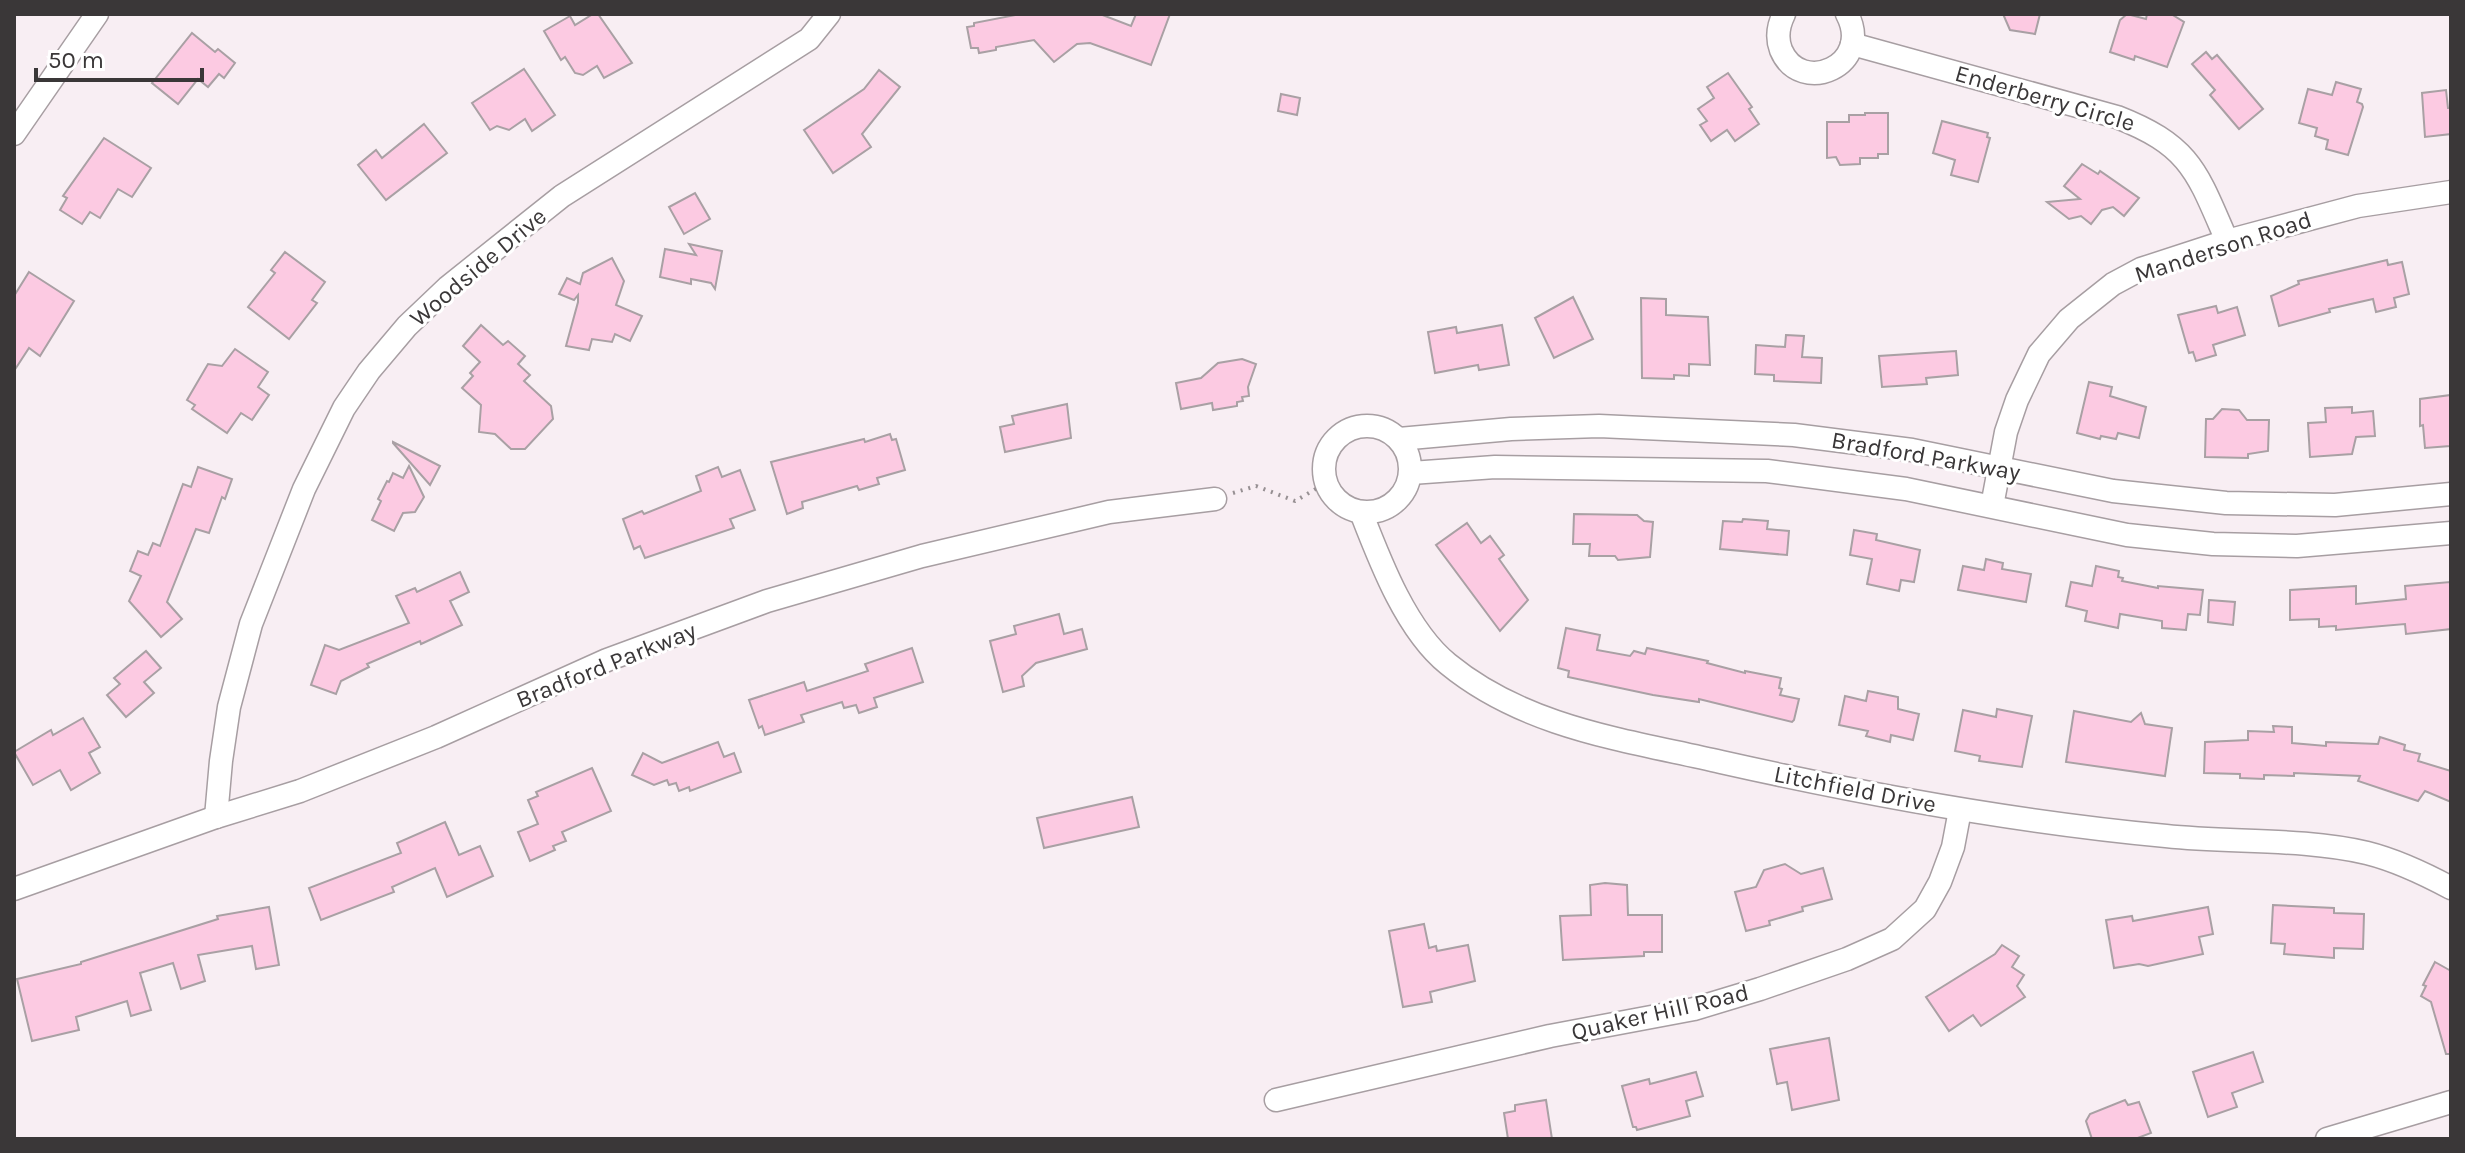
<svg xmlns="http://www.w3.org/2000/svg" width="2465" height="1153" font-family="Karla,sans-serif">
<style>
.building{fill:#fccae2;stroke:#a9a0a4;stroke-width:2}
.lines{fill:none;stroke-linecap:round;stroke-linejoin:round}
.minor-casing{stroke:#a79ea2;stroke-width:25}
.path{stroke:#979093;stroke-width:4;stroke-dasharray:2 6;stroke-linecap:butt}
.minor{stroke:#fff;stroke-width:22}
.labels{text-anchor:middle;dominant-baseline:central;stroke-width:6;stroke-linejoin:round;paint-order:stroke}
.street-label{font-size:24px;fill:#3a3738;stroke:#fff}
</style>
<rect width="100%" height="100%" fill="#f8eef3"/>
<g class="building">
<path d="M593,14H598L632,63L604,78L597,66L583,75L575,73L565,57L561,60L544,31L570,16L575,25Z"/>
<path d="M1021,14H1100L1131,26L1136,14H1170L1151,65L1090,43L1077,44L1054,62L1034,40L996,47V50L979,53L978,48H971L967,27L974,26V23Z"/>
<path d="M2003,14H2040L2035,34L2010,30Z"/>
<path d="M2127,14L2146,19L2147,14H2171L2184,22L2167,67L2135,56L2134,60L2110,52L2120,20Z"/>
<path d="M192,33L215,52L218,49L235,63L224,78L219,74L208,87L198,79L178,104L152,83Z"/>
<path d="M2206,52L2212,59L2217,55L2263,109L2239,129L2210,95L2215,90L2192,64Z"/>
<path d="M524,69L555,115L532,131L525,119L509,130L497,126L490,130L472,103Z"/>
<path d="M879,70L900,87L862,134L871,147L833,173L804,130L864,89Z"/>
<path d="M1728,73L1752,107L1749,109L1759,124L1735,141L1727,130L1711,141L1700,125L1707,121L1698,109L1714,98L1707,87Z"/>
<path d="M2336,82L2361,89L2357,102L2362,104L2363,107L2348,155L2326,149L2328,140L2315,136L2317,128L2299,123L2308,89L2332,95Z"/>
<path d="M2446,90L2448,108H2451V134L2425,137L2422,93Z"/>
<path d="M1281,94L1300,98L1297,115L1278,111Z"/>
<path d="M1865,113H1888V154H1878V158H1860V164L1840,165L1836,157L1827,158V122H1849V115H1865Z"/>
<path d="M1942,121L1988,133L1987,137L1990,138L1978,182L1951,175L1955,160L1933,153Z"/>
<path d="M424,124L447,153L386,200L358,165L376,150L382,158Z"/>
<path d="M104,138L151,168L132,197L118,189L100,218L90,212L82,224L60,210L67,198L63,196Z"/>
<path d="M2082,164L2098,174L2100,171L2139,198L2124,216L2113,207L2102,210L2091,224L2081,216L2069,219L2047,202L2080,199L2064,186Z"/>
<path d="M695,193L710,219L684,234L669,207Z"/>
<path d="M689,244L722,251L715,289L711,283L691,279V284L660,277L665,249L696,255Z"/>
<path d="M285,252L325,282L312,300L317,303L289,339L248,307L275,273L271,270Z"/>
<path d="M612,258L624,281L616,305L642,316L630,341L615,334L612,342L592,339L589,350L566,346L578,302V295L574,300L559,294L567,278L580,284L583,273Z"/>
<path d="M2387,260L2388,265L2402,262L2409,294L2394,298L2396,307L2376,312L2373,299L2329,309L2330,312L2279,326L2271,296L2299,284L2298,281Z"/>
<path d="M29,272L74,301L40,356L29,348L14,371V296Z"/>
<path d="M1573,297L1593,339L1554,358L1535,318Z"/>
<path d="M1641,298L1666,299V315L1708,317L1710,365L1689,364V376L1674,375V379L1642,378Z"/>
<path d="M2216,306L2218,313L2237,307L2245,335L2213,345L2216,355L2196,361L2193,352L2189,353L2178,315Z"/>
<path d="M481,325L503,345L508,341L525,356L518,364L530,375L524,381L551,406L553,419L525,449H511L495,434L479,432L481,405L462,388L473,376L470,373L480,362L463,346Z"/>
<path d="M1502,325L1509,365L1479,370L1478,365L1435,373L1428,332L1456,327L1457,333Z"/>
<path d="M1786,335L1804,336L1802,357L1822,358L1821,383L1774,381V375L1755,374L1756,345L1785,347Z"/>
<path d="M235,349L268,372L258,387L269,395L252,420L241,413L227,433L192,409L195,405L187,400L208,364L222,366Z"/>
<path d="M1956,351L1958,375L1926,378L1927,384L1882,387L1879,356Z"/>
<path d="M1242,359L1256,364L1248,387L1249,396L1242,397L1243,401L1237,402V406L1213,410L1212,403L1181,409L1176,383L1201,378L1218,363Z"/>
<path d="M2089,382L2112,387L2110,396L2146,407L2139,438L2118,433L2116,439L2101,436L2100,439L2077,433Z"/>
<path d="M2451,395L2450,446L2425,448L2423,425L2420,426V399Z"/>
<path d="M1067,404L1071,438L1005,452L1000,427L1014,424L1012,416Z"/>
<path d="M2352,407V413L2373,411L2375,436L2356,437L2352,454L2310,457L2308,423L2326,422L2325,408Z"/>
<path d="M2222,409L2239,410L2247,420H2269L2268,451L2248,454V458L2205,457L2206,419H2213Z"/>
<path d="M890,434L892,440L896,439L905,470L877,478L879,484L859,490L857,486L802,502L803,508L787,514L771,462L864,439L865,442Z"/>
<path d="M393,442L440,466L430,485L393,443Z"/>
<path d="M409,466L424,497L415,512L403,513L394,531L372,520L381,501L378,499L387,481L389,482L393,473L403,478Z"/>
<path d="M198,467L232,479L225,499L222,497L209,533L196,529L167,602L182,619L161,637L129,601L141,576L130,571L138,551L148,555L153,543L160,546L183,484L191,487Z"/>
<path d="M718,467L722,477L740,470L755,510L730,519L734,528L645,558L640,546L634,549L623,519L642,511L644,514L701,491L696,476Z"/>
<path d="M1574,514L1637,515L1644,521L1653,522L1650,557L1618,560L1615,556H1589L1590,544H1573Z"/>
<path d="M1743,519L1768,521L1767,529L1789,531L1787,555L1720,549L1723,521L1742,522Z"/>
<path d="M1467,523L1481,543L1490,536L1504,555L1499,559L1528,600L1500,631L1436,545Z"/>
<path d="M1854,530L1877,534L1876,540L1920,550L1914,582L1901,580L1899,591L1867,584L1872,559L1850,555Z"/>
<path d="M1986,559L2003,563L2002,569L2031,574L2026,602L1958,590L1963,566L1984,570Z"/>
<path d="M2096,566L2119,571L2118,577L2123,578L2122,581L2158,588V586L2203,590L2200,615L2188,614L2186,630L2162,628V621L2120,614L2118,628L2085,621L2087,611L2066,606L2071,582L2092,586Z"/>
<path d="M460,572L469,592L450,601L462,625L421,644L420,641L367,664L369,667L341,681L336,694L311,685L325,645L339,650L409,623L396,596L415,588L417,592Z"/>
<path d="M2450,582L2451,629L2406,634L2405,624L2336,630V626L2319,627V619L2290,620V590L2356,586V604L2406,599L2405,586Z"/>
<path d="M2209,600L2235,602L2233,625L2208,622Z"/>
<path d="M1059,614L1064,634L1082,629L1087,649L1036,663L1022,676L1024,686L1003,692L990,641L1016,634L1014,626Z"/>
<path d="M1566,628L1600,635L1597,650L1630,656L1634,651L1645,654L1647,648L1708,661L1707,663L1745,673V671L1781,678L1779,688L1782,689L1780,695L1799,699L1794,720L1792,722L1699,699V702L1653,695L1568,677L1569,671L1558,668Z"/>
<path d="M912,648L923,682L874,698L877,707L859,713L856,705L844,708L842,702L801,715L804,722L765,735L762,726L759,728L749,700L804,682L807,691L868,671L865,664Z"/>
<path d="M146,651L161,668L144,682L154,693L126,717L107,695L120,684L114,678Z"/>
<path d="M1868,691L1898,697V709L1919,714L1913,740L1891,735L1890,742L1866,736L1868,731L1839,725L1845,696L1866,701Z"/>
<path d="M1997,709L2032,716L2022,767L1979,761L1980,756L1955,751L1963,710L1996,717Z"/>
<path d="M2074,711L2131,722L2141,713L2145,724L2172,728L2165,776L2066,762Z"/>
<path d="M83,718L100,747L89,753L100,773L71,790L60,770L33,785L14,752L51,730L53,735Z"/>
<path d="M2273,726L2292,727V743L2326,746V742L2378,744L2380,737L2405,745L2404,750L2420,754L2418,761L2451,771V802L2425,791L2418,801L2358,781L2360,776L2294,773V776L2264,775V779L2240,778V774L2204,773L2205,742L2248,740V731L2274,732Z"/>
<path d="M718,742L724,757L734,753L741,772L690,791L689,787L679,791L676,783L669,785L667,780L654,785L632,775L643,753L662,763Z"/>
<path d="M592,768L611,811L562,832L566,841L553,846L555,850L530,861L518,832L538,824L528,800L538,796L536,792Z"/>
<path d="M1132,797L1139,827L1044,848L1037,818Z"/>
<path d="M445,822L459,855L480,846L493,876L447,897L435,868L392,887L394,892L321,920L309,888L401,853L397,843Z"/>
<path d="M1785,864L1801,874L1823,868L1832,899L1802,907L1803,911L1769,921L1770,925L1746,931L1735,892L1756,887L1764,870Z"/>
<path d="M1605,883L1627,885L1628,915H1662V952H1644V956L1563,960L1560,916L1591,915L1590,885Z"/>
<path d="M2273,905L2334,908V913L2364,914L2363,949L2334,948V958L2284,954L2285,944L2271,943Z"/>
<path d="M269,907L279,965L256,969L252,946L198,955L205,981L181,989L173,963L140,973L151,1010L131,1016L127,1001L76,1017L79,1030L32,1041L17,979L81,964V962L218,919L217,916Z"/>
<path d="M2208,907L2213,934L2199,937L2203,954L2148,966L2139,964L2114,968L2106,920L2132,916L2133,921Z"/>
<path d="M1424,924L1429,948L1436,946L1437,951L1468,945L1475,981L1430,992L1432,1002L1403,1007L1389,931Z"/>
<path d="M2002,945L2019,956L2012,967L2024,975L2017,986L2025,997L1981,1026L1973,1015L1949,1031L1926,997L1995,954Z"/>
<path d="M2435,962L2451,971V1054H2446L2431,1002L2421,996L2426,986L2423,985Z"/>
<path d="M1829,1038L1839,1100L1792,1110L1787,1082L1777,1084L1770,1049Z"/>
<path d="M2253,1052L2263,1082L2232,1093L2237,1107L2208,1117L2193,1072Z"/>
<path d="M1696,1072L1703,1096L1686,1101L1690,1116L1637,1130L1636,1127H1633L1622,1086L1649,1079L1650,1084Z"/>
<path d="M1546,1100L1552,1139H1508L1504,1113L1515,1111V1105Z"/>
<path d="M2125,1100L2128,1105L2139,1102L2151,1133L2135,1139H2092L2086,1121L2090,1114Z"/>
</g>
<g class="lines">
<g class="minor-casing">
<g id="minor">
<path d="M1784,14C1778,26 1776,37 1781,50C1801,97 1874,65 1847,14"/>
<path d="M1852,44L2117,117C2191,146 2197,172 2227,241"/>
<path d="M14,134L97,14"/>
<circle cx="1367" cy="469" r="43"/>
<path d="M1399,439L1511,429L1599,426L1794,435L1912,450L2113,491L2226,503L2335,505L2451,494"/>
<path d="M1411,473L1495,467L1767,471L1906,489L2127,535L2213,544L2297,546L2451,533"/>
<path d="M1992,506L2006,432L2017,400L2039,354L2069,319L2113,284L2141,269L2227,241L2358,206L2451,192"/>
<path d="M1361,512C1380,561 1406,630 1448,664C1526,728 1626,740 1721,762C1868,795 2016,822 2166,836C2232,843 2302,838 2367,853C2395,860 2425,874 2451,888"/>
<path d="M216,817L221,761L229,707L251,624L304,489L344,408L369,371L407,326L448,287L562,196L809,39L829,14"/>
<path d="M14,889L216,817L300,791L436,737L607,660L767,601L922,556L1109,512L1215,499"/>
<path d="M1276,1100L1550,1036L1694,1009L1760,989L1847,959L1892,939L1925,909L1940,882L1953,847L1960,810"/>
<path d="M2327,1139L2451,1102"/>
</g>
</g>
<path class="path" d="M1233,493L1256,486L1295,501L1326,483"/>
<use href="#minor" class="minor"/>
</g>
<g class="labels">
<g class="street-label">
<text transform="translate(2045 98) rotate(16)">Enderberry Circle</text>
<text transform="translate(2223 247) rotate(-18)">Manderson Road</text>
<text transform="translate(478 267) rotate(-40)">Woodside Drive</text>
<text transform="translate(1926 456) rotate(10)">Bradford Parkway</text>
<text transform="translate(606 665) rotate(-22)">Bradford Parkway</text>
<text transform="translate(1855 789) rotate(11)">Litchfield Drive</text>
<text transform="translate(1660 1012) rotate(-13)">Quaker Hill Road</text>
</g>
</g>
<rect width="2465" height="1153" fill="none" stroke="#3a3738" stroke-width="32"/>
<path d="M36 68v12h166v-12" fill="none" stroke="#3a3738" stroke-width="4"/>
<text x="48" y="68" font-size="24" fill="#3a3738" stroke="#ffffff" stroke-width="6" paint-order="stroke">50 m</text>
</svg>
